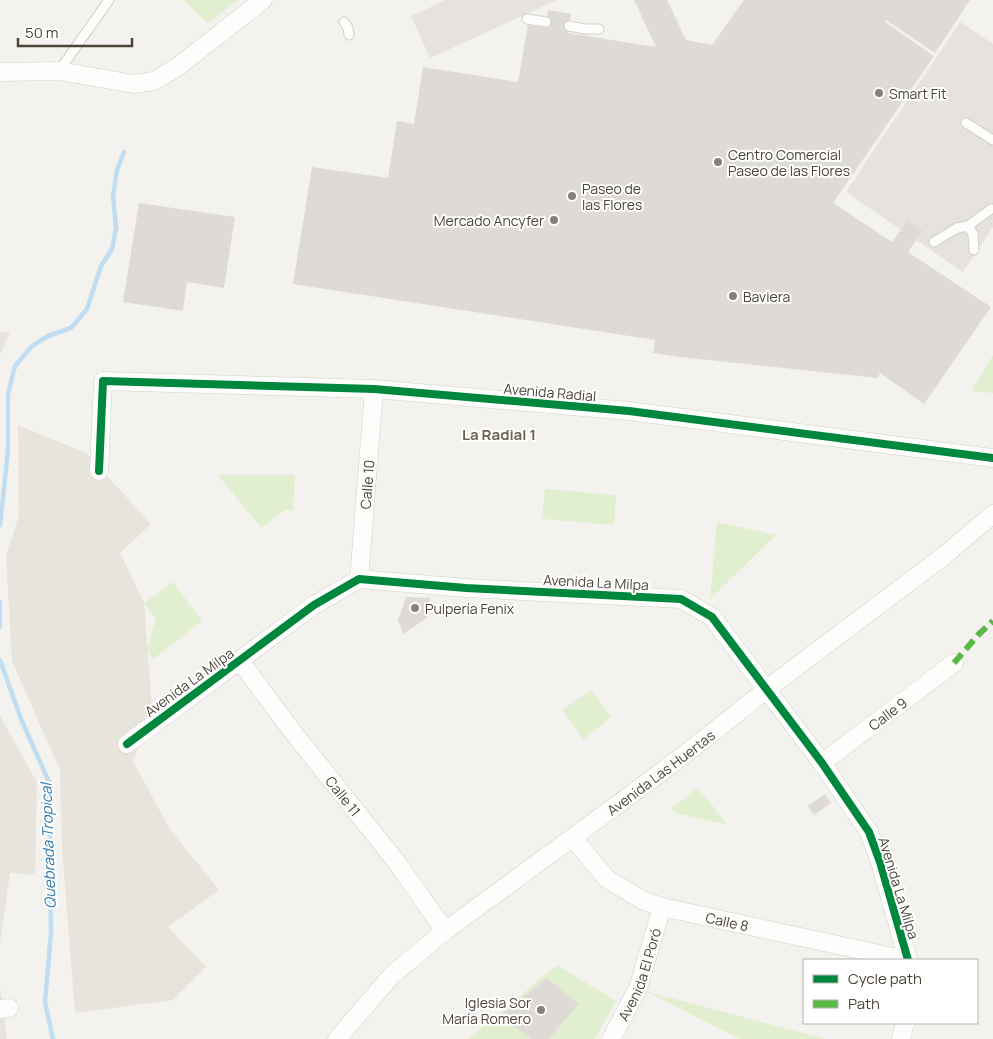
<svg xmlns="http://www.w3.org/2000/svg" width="993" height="1039" font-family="Manrope,sans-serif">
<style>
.residential{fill:#e7e4dc}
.green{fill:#e1eecf}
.parking{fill:#e6e3df}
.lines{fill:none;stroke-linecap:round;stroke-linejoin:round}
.stream{stroke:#c0ddf1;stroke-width:4.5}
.building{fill:#dedbd6}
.lane-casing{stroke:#d2d0cb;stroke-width:11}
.street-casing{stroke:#d2d0cb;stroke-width:19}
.lane{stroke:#fdfdfc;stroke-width:9}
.street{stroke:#fdfdfc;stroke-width:18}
.quiet{stroke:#58b947;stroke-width:6;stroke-dasharray:12 6;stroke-linecap:butt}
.cycleway-casing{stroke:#fff;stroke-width:11}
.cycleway{stroke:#00873e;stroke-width:8}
.poi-dot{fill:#868178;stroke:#fff;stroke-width:2}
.labels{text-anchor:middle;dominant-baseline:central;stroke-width:4;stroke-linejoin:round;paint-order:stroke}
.poi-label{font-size:14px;fill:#4b4439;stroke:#fff;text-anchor:start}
.street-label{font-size:14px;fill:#4b4439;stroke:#fff}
.neighbourhood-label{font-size:15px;font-weight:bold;fill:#6e6250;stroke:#fff}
.water-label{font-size:15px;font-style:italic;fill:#2e7ab2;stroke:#fff}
</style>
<rect width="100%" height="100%" fill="#f4f2ee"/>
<g class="residential">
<path d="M0,332H10L0,355Z"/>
<path d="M18,425L86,453L151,524L120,553L144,603L152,708L133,761L169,828L219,890L168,927L206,967L173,1000L75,1013L62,848L60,770L12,661L6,556L19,515Z"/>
<path d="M0,716L37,782L35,875L10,873L0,944Z"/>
<path d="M0,986L7,1039H0Z"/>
</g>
<g class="green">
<path d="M183,0H238L208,23Z"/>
<path d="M993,355V393L971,391Z"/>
<path d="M218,475H295L293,511L285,510L261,528Z"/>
<path d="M545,489L616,495L614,525L542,519Z"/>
<path d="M717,522L776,535L710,599Z"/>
<path d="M173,582L202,621L153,659L147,649L156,618L144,603Z"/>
<path d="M591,690L611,717L584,740L562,710Z"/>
<path d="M698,788L728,825L675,813L671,808Z"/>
<path d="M557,965L616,1001L595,1039H549L579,1004L547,978L500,1015L531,1039H469Z"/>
<path d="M645,991L825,1039H740Z"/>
</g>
<g class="parking">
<path d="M446,0H557L430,58L411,16Z"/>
<path d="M960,22L993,44V227L963,272L846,192Z"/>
</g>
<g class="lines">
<g class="stream">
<path d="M0,525L8,451V394L15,366L32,346L48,336L71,328L87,309L101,266L112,249L116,228L113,196L117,170L124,152"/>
<path d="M0,602V627"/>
<path d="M0,660L21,719L49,782L51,933L45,1002L53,1039"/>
</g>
</g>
<g class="building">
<path d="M634,0H667L686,40L712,45L744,0H970L935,53L886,20L885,22L934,56L833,203L892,242L907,221L923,231L908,252L991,307L924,404L880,373L878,378L680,357L653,353L655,340L293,284L312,167L388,178L397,121L414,124L423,67L518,82L528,25L545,27L548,10L571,14L568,33L656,47Z"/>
<path d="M139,203L235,217L224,288L187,282L183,311L123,302Z"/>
<path d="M406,597L430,598L427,618L403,634L398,620Z"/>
<path d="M825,794L831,803L814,815L808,806Z"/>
<path d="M547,978L579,1004L549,1039H531L500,1015Z"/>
</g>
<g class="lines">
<g class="lane-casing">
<g id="lane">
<path d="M527,19L546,22"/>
<path d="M344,22L348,28L349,35"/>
<path d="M569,26L585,29H599"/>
<path d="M59,71L109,0"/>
<path d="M966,123L993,140"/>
<path d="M968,226L991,209"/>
<path d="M934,242L957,228L968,226L973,234L974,250"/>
</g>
</g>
<g class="street-casing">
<g id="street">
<path d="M0,72L59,71L134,84L154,81L176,68L263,0"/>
<path d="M99,471L103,381L374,389L629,411L993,458"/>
<path id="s1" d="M359,579L374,389"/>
<path id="s2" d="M240,661L292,731L395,860L445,931"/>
<path d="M127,744L314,605L359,579L466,588L681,599L712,617L822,763L869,832L880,862L908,960"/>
<path id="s3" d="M822,763L954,663"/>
<path id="s4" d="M573,838L607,879L644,901L662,907L907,960"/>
<path d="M0,1009L9,1008"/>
<path id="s5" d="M337,1039L392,975L445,931L621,802L693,748L767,689L945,555L993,514"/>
<path id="s6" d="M611,1039L638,988L662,907"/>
<path d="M901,1039L905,1023"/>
</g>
</g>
<use href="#lane" class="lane"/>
<use href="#street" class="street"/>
<path class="quiet" d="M954,663L979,634L993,621"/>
<g class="cycleway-casing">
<g id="cycleway">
<path d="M99,471L103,381L374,389L629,411L993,458"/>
<path d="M127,744L314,605L359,579L466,588L681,599L712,617L822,763L869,832L880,862L908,960"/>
</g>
</g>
<use href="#cycleway" class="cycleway"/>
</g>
<g class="poi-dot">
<circle cx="879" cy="93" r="5"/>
<circle cx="718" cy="162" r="5"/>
<circle cx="572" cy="196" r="5"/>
<circle cx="554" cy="220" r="5"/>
<circle cx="733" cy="296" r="5"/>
<circle cx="415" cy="608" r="5"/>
<circle cx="541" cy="1010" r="5"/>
</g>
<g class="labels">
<g class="poi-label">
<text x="889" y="93">Smart Fit</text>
<text x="728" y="154">Centro Comercial<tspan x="728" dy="16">Paseo de las Flores</tspan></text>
<text x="582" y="188">Paseo de<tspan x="582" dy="16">las Flores</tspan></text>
<text x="544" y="220" text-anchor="end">Mercado Ancyfer</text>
<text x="743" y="296">Baviera</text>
<text x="425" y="608">Pulpería Fenix</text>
<text x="531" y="1002" text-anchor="end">Iglesia Sor<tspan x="531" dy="16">María Romero</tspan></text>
</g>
<g class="street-label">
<text transform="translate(550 392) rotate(5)">Avenida Radial</text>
<text stroke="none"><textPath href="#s1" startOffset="95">Calle 10</textPath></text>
<text transform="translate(596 582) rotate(3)">Avenida La Milpa</text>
<text transform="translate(189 682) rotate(-36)">Avenida La Milpa</text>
<text stroke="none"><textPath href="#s3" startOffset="82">Calle 9</textPath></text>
<text stroke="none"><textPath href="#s5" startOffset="421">Avenida Las Huertas</textPath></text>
<text stroke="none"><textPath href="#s2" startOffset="170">Calle 11</textPath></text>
<text transform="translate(899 888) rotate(73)">Avenida La Milpa</text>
<text stroke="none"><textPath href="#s4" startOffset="182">Calle 8</textPath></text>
<text stroke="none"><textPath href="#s6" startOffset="71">Avenida El Poró</textPath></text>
</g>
<g class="neighbourhood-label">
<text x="499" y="434">La Radial 1</text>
</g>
<g class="water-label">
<text transform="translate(48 846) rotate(-92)">Quebrada Tropical</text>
</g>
</g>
<rect x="803" y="959" width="175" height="65" fill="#ffffff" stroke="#b7b4b0"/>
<rect x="813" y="975" width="25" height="8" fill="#00873e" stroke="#b7b4b0"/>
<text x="848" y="984" font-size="15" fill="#4b4439">Cycle path</text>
<rect x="813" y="1000" width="25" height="8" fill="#58b947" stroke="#b7b4b0"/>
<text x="848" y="1009" font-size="15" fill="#4b4439">Path</text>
<path d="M18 38v8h114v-8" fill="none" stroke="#4b4439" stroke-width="2.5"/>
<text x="25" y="38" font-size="15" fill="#4b4439" stroke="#ffffff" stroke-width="4" paint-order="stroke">50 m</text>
</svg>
